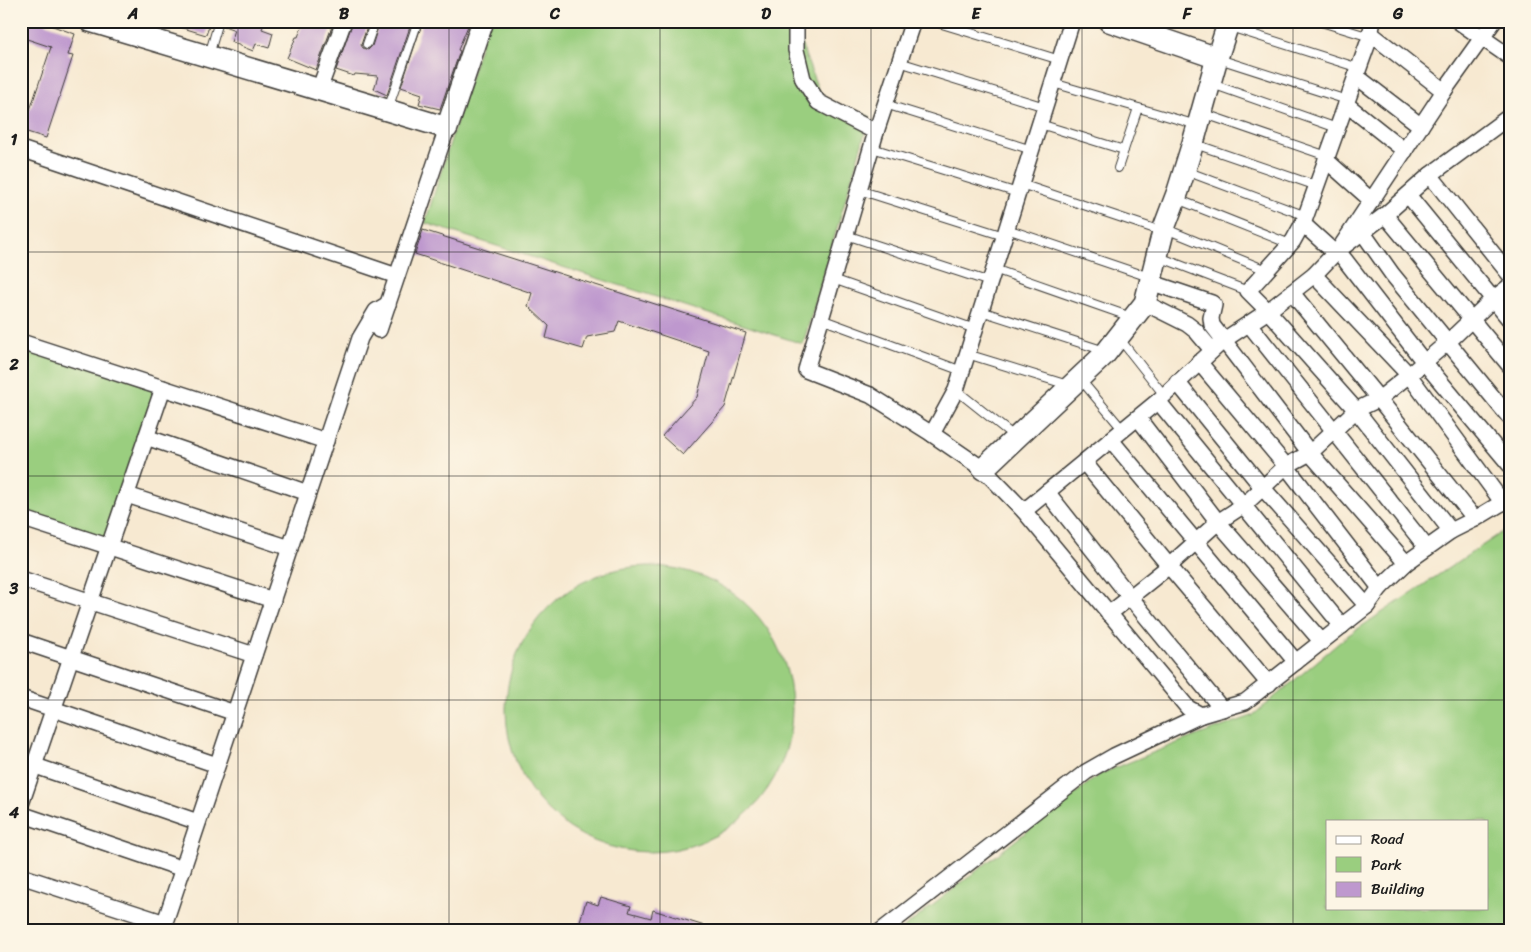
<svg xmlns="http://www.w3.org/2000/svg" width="1531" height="952" font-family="Sriracha,sans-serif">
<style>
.green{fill:#9ace7f;stroke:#5b754e;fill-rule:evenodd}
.building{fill:#be98ce}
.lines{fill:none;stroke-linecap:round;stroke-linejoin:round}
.lane-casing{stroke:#3d3b37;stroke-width:10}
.street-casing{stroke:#3d3b37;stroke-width:18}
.secondary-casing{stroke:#3d3b37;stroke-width:24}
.lane{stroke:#fff;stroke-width:8}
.street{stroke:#fff;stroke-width:15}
.secondary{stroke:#fff;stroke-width:21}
.grid{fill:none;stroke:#1c1c1c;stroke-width:1;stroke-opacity:0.55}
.neatline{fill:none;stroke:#1c1c1c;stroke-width:2}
.grid-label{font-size:16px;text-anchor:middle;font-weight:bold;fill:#1c1c1c}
</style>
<rect width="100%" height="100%" fill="#fcf5e5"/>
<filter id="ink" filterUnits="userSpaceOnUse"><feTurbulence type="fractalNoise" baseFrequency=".02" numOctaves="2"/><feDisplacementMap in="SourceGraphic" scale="10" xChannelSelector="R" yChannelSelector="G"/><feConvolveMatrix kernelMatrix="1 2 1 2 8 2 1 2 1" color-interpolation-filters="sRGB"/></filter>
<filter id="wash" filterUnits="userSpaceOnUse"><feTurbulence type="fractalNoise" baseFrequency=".0096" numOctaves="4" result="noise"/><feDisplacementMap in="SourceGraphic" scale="20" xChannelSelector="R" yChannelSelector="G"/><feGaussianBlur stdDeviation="1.12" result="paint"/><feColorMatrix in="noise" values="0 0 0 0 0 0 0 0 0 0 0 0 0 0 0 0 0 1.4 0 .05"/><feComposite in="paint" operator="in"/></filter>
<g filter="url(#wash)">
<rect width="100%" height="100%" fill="#f7e9d1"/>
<g class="green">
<path d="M488,21H798L803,49L822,100L870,116L803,344L425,223Z"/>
<path d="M24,343L163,388L109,546L21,518V353Z"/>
<path d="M1510,527V931H900L1100,774L1182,741L1252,716L1347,636ZM1327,821H1487V908H1327Z"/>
<circle cx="649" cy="709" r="143"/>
</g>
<g id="blocks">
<g class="building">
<path d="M21,21H39L75,34L68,55L73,56L46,138L21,130V107L30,110L51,47L21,37Z"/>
<path d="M170,21H211L206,35L170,24Z"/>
<path d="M224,21H265L262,29L273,33L269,48L256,44L253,51L231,42L235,30L224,26Z"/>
<path d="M304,21H334L316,70L287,58L296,37H298Z"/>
<path d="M353,21H369L361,45L363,48L368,50L372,46L380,21H412L387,95L374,89L378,76L355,74L354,76L336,70Z"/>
<path d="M423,21H470L458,50L460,51L440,109L419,104L422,94L401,87Z"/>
<path d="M423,230L746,333L725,407L683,455L662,436L697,397L709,351L619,321L615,332L587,337L583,349L546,338L549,326L528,306L532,293L415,254Z"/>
<path d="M601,897L631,906L629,912L651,918L653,910L711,928L710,931H577L586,901L598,905Z"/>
</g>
</g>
</g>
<g filter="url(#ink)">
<use href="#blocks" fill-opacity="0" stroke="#3d3b37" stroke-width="1"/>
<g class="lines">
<g class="lane-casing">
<g id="lane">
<path d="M932,21L1060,60"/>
<path d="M1318,21L1370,37"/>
<path d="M1230,27L1359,68"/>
<path d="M367,44L375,21"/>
<path d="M209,55L219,21"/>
<path d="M1219,59L1347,100"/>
<path d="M899,62L1045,107"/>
<path d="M1053,83L1197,125"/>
<path d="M1212,84L1337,128"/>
<path d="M885,104L1032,150"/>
<path d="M388,109L418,21"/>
<path d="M1202,113L1327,156"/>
<path d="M1040,124L1124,150"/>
<path d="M1195,144L1317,186"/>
<path d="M872,148L1018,193"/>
<path d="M1118,168L1138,108"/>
<path d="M1186,171L1306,216"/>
<path d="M1021,184L1161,231"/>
<path d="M859,190L1004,236"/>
<path d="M1177,199L1290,244"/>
<path d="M1007,229L1149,277"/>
<path d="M1166,229L1266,270"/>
<path d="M846,235L990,282"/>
<path d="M1159,257L1248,291"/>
<path d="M994,269L1131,317"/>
<path d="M833,279L975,329"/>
<path d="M981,311L1105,351"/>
<path d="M821,319L962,371"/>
<path d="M1119,338L1164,395"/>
<path d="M967,354L1068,385"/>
<path d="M1081,380L1123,430"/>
<path d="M956,390L1015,437"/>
</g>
</g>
<g class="street-casing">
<g id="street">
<path d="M796,21V50L803,79L818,102L876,132"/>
<path d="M913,21L876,132L806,370L870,395L932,434L983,469L1024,511L1188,708L1201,715L1245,702L1367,606L1380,588L1406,563L1451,531L1475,519L1510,498"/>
<path d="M1373,21L1369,40L1304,221L1293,241L1248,291L1268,311L1356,410L1451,531"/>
<path d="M1458,21L1510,57"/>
<path d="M1494,21L1444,91L1338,251L1424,362L1510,465"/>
<path d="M1370,33L1444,91"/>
<path d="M1356,76L1421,126"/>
<path d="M319,90L344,21"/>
<path d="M1346,104L1405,151"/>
<path d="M21,149L397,276"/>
<path d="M1326,160L1372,201"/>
<path d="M1430,175L1510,275"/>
<path d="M1408,195L1510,320"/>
<path d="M1385,215L1510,366"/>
<path d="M1303,224L1335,253"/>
<path d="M1363,233L1392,274L1510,418"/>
<path d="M1314,275L1409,375L1503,503"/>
<path d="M1150,282L1212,303L1214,305L1211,318L1212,325L1310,453L1406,563"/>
<path d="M1292,293L1379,399L1475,519"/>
<path d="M1145,303L1187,324L1196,331L1212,350"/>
<path d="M1249,324L1427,548"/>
<path d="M379,330L447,128"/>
<path d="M21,342L326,441"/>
<path d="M1199,362L1286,466L1380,588"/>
<path d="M1177,382L1262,487L1367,606"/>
<path d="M1158,401L1342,626"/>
<path d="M1138,418L1218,522L1322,642"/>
<path d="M932,434L956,390L1072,21"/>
<path d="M146,437L308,493"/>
<path d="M1111,440L1296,662"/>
<path d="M1084,462L1169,566L1269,684"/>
<path d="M1047,492L1130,597L1222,709"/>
<path d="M127,495L290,548"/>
<path d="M1024,511L1158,401L1224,340L1268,311L1314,275L1335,253L1385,215L1430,175L1510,116"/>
<path d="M21,518L273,600"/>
<path d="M21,579L254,655"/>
<path d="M1109,614L1169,566L1218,522L1244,505L1286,466L1310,453L1356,410L1379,399L1409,375L1448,342L1493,299L1510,286"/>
<path d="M21,641L235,713"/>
<path d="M21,698L217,765"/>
<path d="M21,761L198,822"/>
<path d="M21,804L163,388"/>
<path d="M21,814L183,869"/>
<path d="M21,876L165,923"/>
<path d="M162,931L360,338L376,311L388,304"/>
<path d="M881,931L1086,772L1114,756L1201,715"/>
</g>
</g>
<g class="secondary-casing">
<g id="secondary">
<path d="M90,21L447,128L483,21"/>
<path d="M1109,21L1217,58"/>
<path d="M983,469L1105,354L1145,303L1164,228L1178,191L1193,143L1217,58L1229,21"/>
</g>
</g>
<use href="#lane" class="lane"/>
<use href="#street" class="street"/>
<use href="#secondary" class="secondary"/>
</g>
</g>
<path class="grid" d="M238,21V931M449,21V931M660,21V931M871,21V931M1082,21V931M1293,21V931M21,252H1510M21,476H1510M21,700H1510"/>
<rect width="1531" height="952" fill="none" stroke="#fcf5e5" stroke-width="55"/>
<rect x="1326" y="820" width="162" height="90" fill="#fcf5e5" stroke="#a29e95"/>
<rect x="1336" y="836" width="25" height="8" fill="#ffffff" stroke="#a29e95"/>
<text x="1371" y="844" font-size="15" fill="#1c1c1c">Road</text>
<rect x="1336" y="857" width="25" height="15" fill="#9ace7f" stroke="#a29e95"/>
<text x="1371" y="870" font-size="15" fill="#1c1c1c">Park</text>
<rect x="1336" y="882" width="25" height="15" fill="#be98ce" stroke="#a29e95"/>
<text x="1371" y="894" font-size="15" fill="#1c1c1c">Building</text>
<rect x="28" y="28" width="1476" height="896" class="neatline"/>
<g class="grid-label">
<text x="133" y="19">A</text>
<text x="344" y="19">B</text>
<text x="555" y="19">C</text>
<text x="766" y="19">D</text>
<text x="976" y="19">E</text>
<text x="1187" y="19">F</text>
<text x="1398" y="19">G</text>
<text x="14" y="145">1</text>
<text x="14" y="370">2</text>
<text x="14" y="594">3</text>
<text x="14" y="818">4</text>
</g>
</svg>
